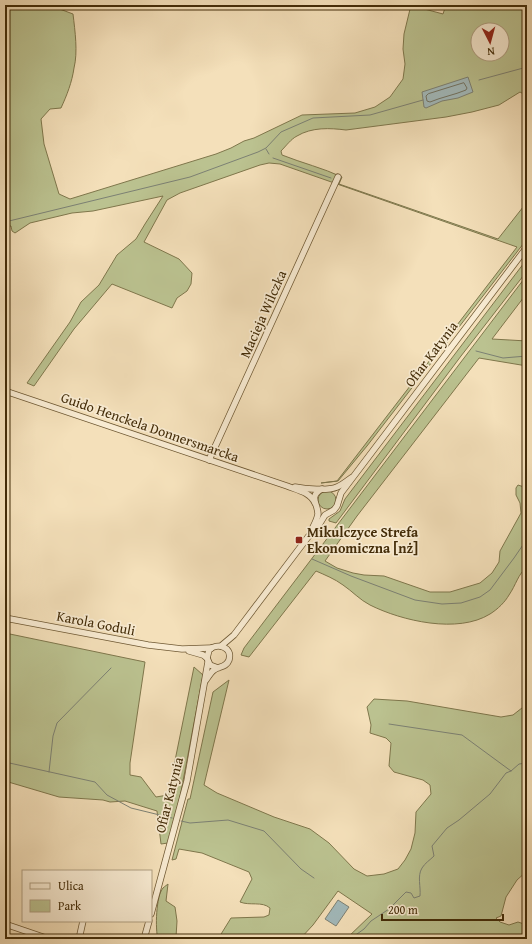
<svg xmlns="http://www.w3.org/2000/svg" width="532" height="944" font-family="'Gentium Book Plus',serif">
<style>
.green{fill:#bbc290;stroke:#7f774c;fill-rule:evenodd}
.water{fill:#a2babc;stroke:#7c8174}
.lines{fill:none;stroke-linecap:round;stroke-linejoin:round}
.shore{stroke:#727362;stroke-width:1}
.stream{stroke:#7c8174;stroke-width:1}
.minor-casing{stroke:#6f5934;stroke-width:7}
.minor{stroke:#f8ebd2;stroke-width:5.5}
.poi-dot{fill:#8f2418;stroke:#f8ebd2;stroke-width:1.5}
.labels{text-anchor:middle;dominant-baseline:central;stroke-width:3.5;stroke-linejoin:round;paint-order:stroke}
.street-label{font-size:14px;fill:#432c08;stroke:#f8ebd2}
.poi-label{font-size:14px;font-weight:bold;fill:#432c08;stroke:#f8ebd2;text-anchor:start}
</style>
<rect width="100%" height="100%" fill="#f4e0ba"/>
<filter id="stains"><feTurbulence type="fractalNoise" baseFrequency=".005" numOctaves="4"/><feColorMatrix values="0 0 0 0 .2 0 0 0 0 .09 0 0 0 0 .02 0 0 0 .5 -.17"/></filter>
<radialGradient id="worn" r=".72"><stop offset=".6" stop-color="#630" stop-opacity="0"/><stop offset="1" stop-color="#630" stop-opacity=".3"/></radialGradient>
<g class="green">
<path d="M5,5H49L73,14C75,31 78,52 74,68C72,82 67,95 61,108L50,109L41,119L44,144L59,194L70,199L216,154L231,148L244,141L254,138L302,115L355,113L375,107L390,97L403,79L405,64L403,49L404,34L411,5H417V7L443,14L446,5H527V96L520,92L499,105L472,112L446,117L346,130C330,128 312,127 297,136C291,139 286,146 281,151L282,155C302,163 323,168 342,177L339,184L498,239L527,202V239L367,446L338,481L321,483L337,481L517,247L280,164L269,163L260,165L180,193L167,200L144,242L179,259L192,273L191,284L187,291L177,298L172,308L112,284L74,329L34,386L27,383L70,322L81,302L99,285L117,255L136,239L145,224L163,196L93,211L72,213L30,223L15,233L12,231L11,226H5ZM478,30H502V54H478Z"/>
<path d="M527,259V271L461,356L336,523L329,521V519L340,511L345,499Z"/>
<path d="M527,275V293L492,339L527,341V366L479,358L357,516L325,561L337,568L353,573L364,575L384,576L430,592H450L480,583L492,573L499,562L500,551L521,513L520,503L516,495V488L518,485L527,488V567C518,574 516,585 509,595C505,602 498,609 490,614C458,634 402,621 370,605C360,600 352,591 343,585C335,579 325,575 316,571L249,657L241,655L244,648Z"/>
<circle cx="327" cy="500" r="9"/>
<path d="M5,633L145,662L130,763V775L141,777L156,797L168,795L194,667L203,675L180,797L168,843L161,844L157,811L125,801L110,802L103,800L59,797L5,781Z"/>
<path d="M229,680L204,785L217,793L274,817L310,829L329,843L354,869L367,876L384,874L398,869L405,860L411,849L415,833L416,812L431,794L430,785L423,780L394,772L389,766L391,743L386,738L370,733L371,725L367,707L374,699L407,701L501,717L513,715L527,704V871L517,880L506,897L501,916L496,918L500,922L509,925L518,922L527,925V939H346L372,914L338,891L313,925L300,939H218L231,918L264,917L269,915L270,908C262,901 250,906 240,902L252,879L249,872L202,853L179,849L176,859L172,860L188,799H190L213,692Z"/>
<path d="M168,884L166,901L175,907L177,921L176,937H167V939H158C155,929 156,896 163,888C165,886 167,885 168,884Z"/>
</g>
<g class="water">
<path d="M468,77L473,92L458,98L442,101L426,108L424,107L422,92Z"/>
<path d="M338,900L349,907L336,926L325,919Z"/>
</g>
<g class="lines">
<path class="shore" d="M464,83L467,88L466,90C454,95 442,97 430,102L427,101L426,96L428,94Z"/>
<g class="stream">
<path d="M479,80L527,67"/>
<path d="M266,149L269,154"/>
<path d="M273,158L331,178"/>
<path d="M5,222L190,177L258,152L266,148L281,132L313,118L370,115L423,100"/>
<path d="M476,351L503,358L527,356"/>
<path d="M312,559L351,576L415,600L442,604L461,603L480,597L490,590L514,558L527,539"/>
<path d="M389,724L462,735L511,771"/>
<path d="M5,762L95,782L107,795L131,808L172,818"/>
<path d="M49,772L53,736L57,723L111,668"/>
<path d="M181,821L190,823L228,820L264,831L301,869L314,878"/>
<path d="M350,939L364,929L371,921L389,909L406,892L411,893L414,898L420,896C421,887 417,876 422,868C425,863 430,860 434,856L432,846L447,828L459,820L490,794L506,773L511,771L519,764L527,763"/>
</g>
<g class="minor-casing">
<g id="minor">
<path d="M5,391L287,486C297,490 310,492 315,503"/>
<path d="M209,460L338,177"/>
<path d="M295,487C305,489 328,491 337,487C342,485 347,481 351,478"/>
<path d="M312,529C314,525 317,520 318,514C318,504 308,496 322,489"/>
<path d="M5,618L148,645L182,649L211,648"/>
<path d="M221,646L234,635L308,537L317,528L325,515L334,510L337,506L341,493L527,247"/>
<path d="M189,651L203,655L207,658"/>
<path d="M206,680C208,677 211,672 214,670C219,666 226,668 229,660C233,647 217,642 209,650L207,658L210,665L218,668"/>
<path d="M151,914L187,781L208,662"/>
<path d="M5,924L49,939"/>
<path d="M79,939L83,921"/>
<path d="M144,939L149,921"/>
</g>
</g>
<use href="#minor" class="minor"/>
</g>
<rect class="poi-dot" x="295" y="536" width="8" height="8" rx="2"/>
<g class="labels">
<g class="street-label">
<text transform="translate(263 314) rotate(-66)">Macieja Wilczka</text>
<text transform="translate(431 354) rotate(-53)">Ofiar Katynia</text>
<text transform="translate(150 427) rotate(19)">Guido Henckela Donnersmarcka</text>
<text transform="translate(96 623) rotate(11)">Karola Goduli</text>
<text transform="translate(169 795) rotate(-76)">Ofiar Katynia</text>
</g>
<g class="poi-label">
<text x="307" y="532">Mikulczyce Strefa<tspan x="307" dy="16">Ekonomiczna [nż]</tspan></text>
</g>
</g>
<rect width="532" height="944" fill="none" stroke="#f4e0ba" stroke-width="20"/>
<rect x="6" y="6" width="520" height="932" fill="none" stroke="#432c08" stroke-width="2"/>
<rect x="10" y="10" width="512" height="924" fill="none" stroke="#432c08"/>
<rect x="22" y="870" width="130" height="52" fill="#f8ebd2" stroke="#b09f81"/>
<rect x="30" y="883" width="20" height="6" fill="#f8ebd2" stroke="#b09f81"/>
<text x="58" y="890" font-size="12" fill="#432c08">Ulica</text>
<rect x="30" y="900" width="20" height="12" fill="#bbc290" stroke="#b09f81"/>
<text x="58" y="910" font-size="12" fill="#432c08">Park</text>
<g transform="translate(490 42) rotate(174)"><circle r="19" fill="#f8ebd2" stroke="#b09f81"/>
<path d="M0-3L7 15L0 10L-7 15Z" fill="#8f2418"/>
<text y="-6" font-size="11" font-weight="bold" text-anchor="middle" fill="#432c08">N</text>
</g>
<path d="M382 914v6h121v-6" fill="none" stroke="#432c08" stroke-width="2"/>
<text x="388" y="914" font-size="12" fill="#432c08" stroke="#f8ebd2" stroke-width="3" paint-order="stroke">200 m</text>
<rect width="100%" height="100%" filter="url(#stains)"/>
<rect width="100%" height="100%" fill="url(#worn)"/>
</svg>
